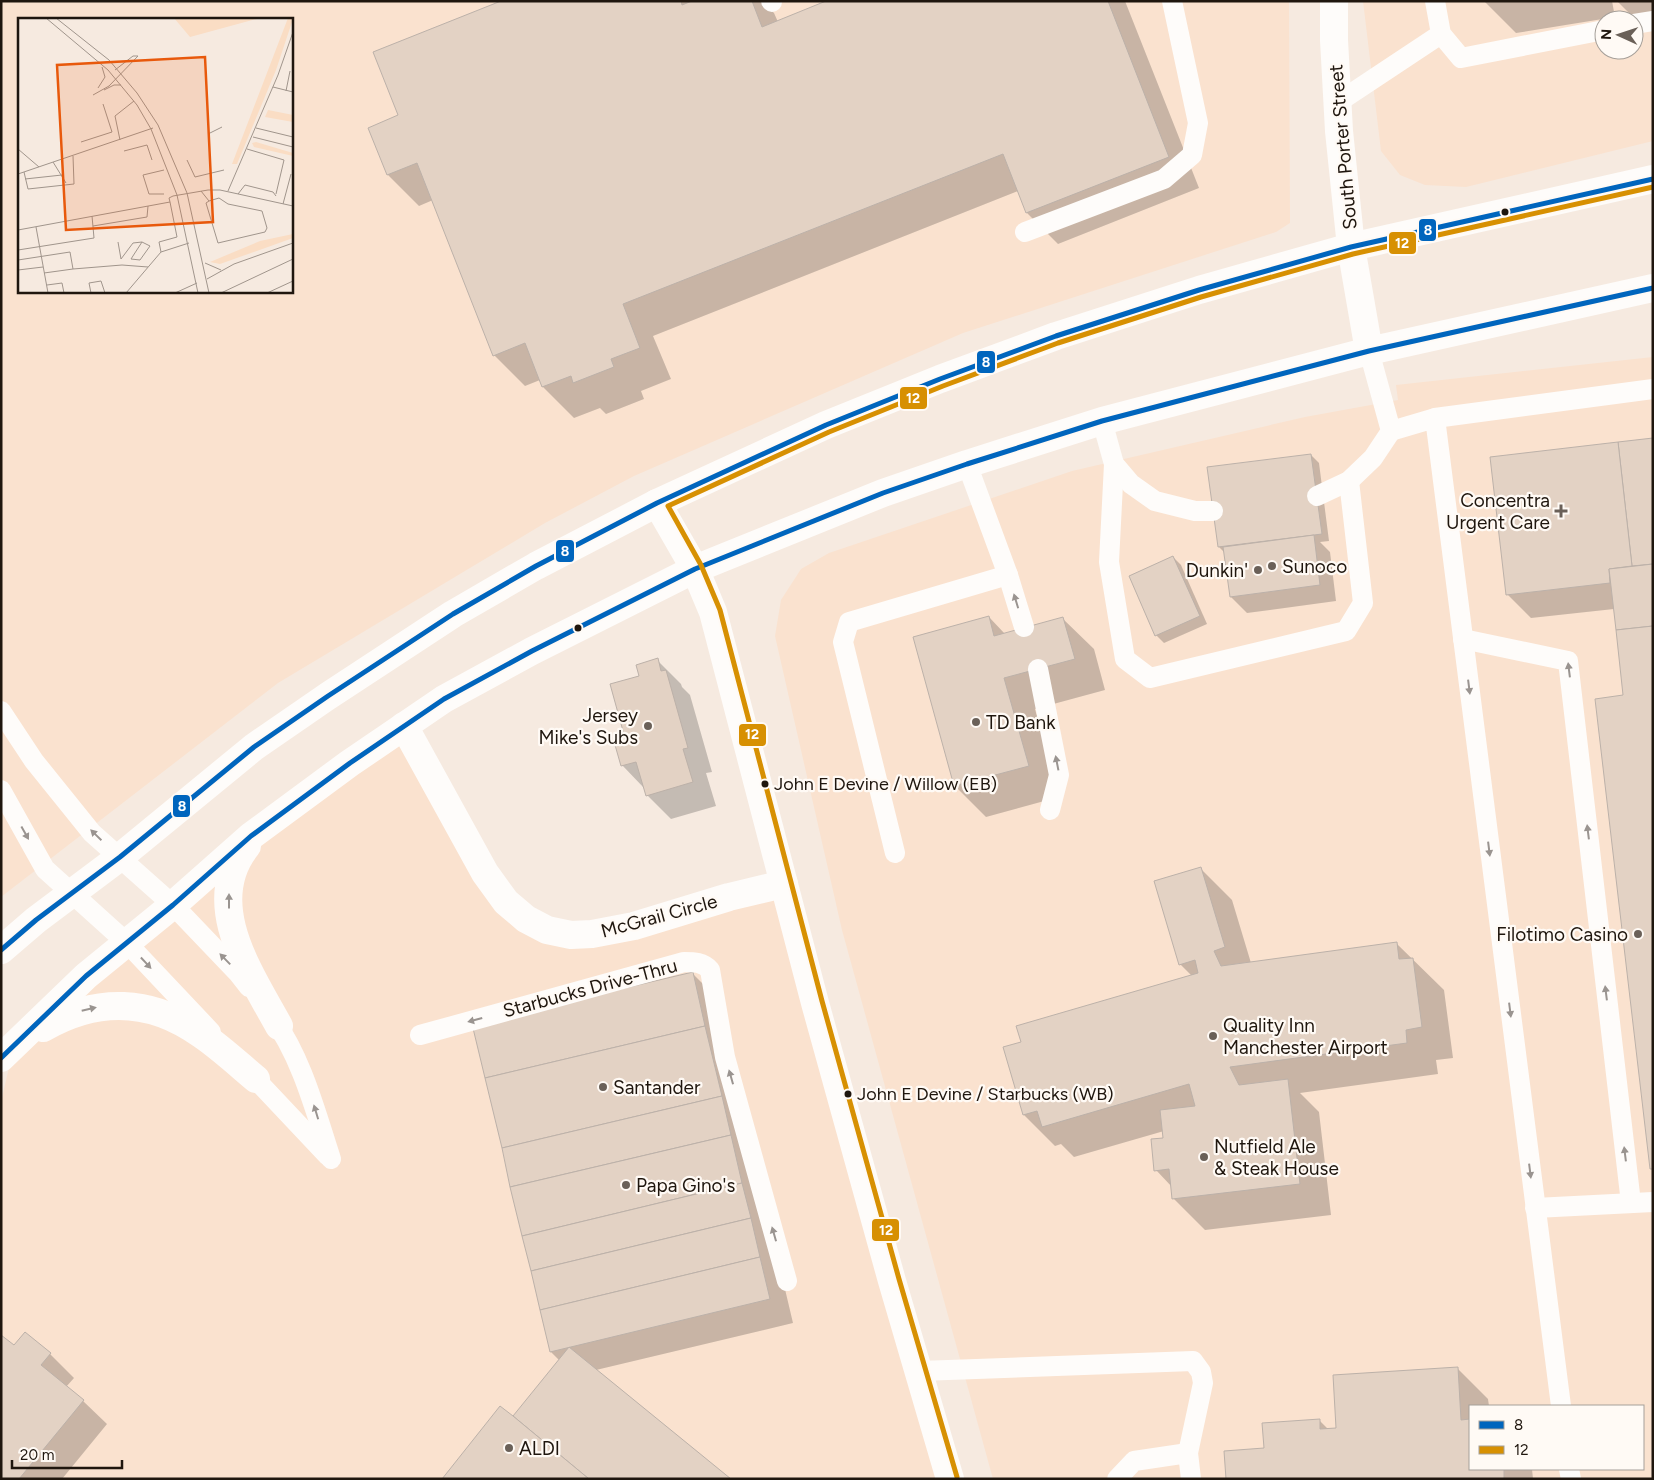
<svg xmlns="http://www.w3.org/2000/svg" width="1654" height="1480" font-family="Figtree,sans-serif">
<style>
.built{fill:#fae2cf;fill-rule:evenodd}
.shadow{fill:#0003}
.building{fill:#e3d2c4;stroke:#bcb1a9}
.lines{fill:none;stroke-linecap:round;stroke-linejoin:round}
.lane{stroke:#fefcfa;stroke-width:20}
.street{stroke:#fefcfa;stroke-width:28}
.primary{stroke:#fefcfa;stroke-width:28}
.bus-1-casing{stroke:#fffaf5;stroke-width:9}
.bus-2-casing{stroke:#fffaf5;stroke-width:9}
.bus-1{stroke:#0065bd;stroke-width:5}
.bus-2{stroke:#d79002;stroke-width:5}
.oneway{fill:#9a9490}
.bus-dot{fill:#1f160e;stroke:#fffaf5;stroke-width:2}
.poi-dot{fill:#6a6058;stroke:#fffaf5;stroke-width:2}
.labels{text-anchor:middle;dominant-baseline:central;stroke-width:4.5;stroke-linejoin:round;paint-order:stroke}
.bus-label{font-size:18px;fill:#1f160e;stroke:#fffaf5;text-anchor:start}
.street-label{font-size:19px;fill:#1f160e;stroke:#fffaf5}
.poi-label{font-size:19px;fill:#1f160e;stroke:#fffaf5;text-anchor:start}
.inset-road{fill:none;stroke:#a0958c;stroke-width:1}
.view{fill:#e8590c;fill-opacity:0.15;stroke:#e8590c;stroke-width:2.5}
.inset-edge{fill:none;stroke:#1f160e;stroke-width:2.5}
.line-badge{stroke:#fffaf5;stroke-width:2}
.badge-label{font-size:14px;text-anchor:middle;font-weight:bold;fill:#fff}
</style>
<rect width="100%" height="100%" fill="#f6eae0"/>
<g class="built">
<path d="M1,1H1289L1290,223L1276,232L963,333L634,476L545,523L278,683L1,897ZM19,19H291V291H19Z"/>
<path d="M1363,1H1653V141L1466,187L1425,185L1400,175L1381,151ZM1604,20H1634V50H1604Z"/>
<path d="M1653,357V1479H993L842,930L775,636L781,600L801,569L829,553L1072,471L1305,417L1398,400L1396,385ZM1470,1406H1643V1469H1470Z"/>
<path d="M404,726L485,873L547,930L784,884L950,1479H1V1102L14,1046Z"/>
</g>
<g class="shadow">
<path d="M504,1H762L774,13L778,22L828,1H1125L1199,188L1058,244L1027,213L1018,191L653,336L671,379L641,391L644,399L606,414L600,408L574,418L543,387L540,380L525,386L494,355L433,200L419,206L388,175L400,116Z"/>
<path d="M1612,1L1615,17L1516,33L1484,1Z"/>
<path d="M1617,1H1653V13L1632,16Z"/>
<path d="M1653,439V1170L1651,1169L1625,697L1614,609L1531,618L1507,594Z"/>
<path d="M1311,455L1319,463L1329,541L1320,542L1330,552L1336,601L1247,613L1231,597L1225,553L1219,547Z"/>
<path d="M1173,557L1181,565L1207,624L1164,643L1157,636L1130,576Z"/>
<path d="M989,617L1005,634L1062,618L1094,649L1105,690L1035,709L1059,797L986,817L955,786L914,638Z"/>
<path d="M657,660L681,684L682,687L690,695L712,772L706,773L716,806L671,819L647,795L644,788L622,765L640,677Z"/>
<path d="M1201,869L1232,900L1251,963L1397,944L1444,990L1453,1058L1436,1060L1438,1074L1300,1093L1319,1112L1331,1215L1205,1230L1174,1199L1172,1187L1156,1170L1165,1139L1164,1131L1074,1157L1061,1144L1055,1146L1024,1115L1022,1043L1192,976L1180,964Z"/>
<path d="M692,973L716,997L793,1323L596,1370L513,1418L560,1361L551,1352Z"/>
<path d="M25,1334L50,1354L74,1378L66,1387L83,1401L107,1424L62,1479H1Z"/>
<path d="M1457,1368L1488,1399L1489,1406H1470V1469H1532L1533,1479H1228L1319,1420L1328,1429H1338Z"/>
</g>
<g class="building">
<path d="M501,1H681L682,5L692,1H752L762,27L826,1H1108L1169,157L1026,213L1003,154L623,304L640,348L611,359L614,367L573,383L571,376L542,387L525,343L493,356L417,163L387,175L368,128L398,115L373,52Z"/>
<path d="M1653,438V564L1632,566L1618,442Z"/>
<path d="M1618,442L1632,566L1609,569L1610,583L1506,595L1490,457Z"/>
<path d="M1311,454L1322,534L1218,547L1207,467Z"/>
<path d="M1314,535L1320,585L1230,597L1223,547Z"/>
<path d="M1173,556L1200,616L1155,636L1129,576Z"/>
<path d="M1653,564V626L1616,630L1609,569Z"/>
<path d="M989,616L994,636L1063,617L1075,659L1004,678L1029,766L954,786L913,637Z"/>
<path d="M1653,626V1169H1650L1595,699L1623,695L1616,630Z"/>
<path d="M658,658L661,671L666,670L688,748L683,749L693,782L646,796L636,762L621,766L615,745L626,742L610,684L639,676L636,665Z"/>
<path d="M1201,867L1225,947L1214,951L1221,966L1397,942L1399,959L1413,958L1422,1027L1406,1030L1407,1043L1230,1067L1239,1085L1288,1079L1300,1184L1172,1199L1169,1169L1154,1171L1151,1139L1163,1138L1160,1110L1195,1106L1189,1084L1042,1127L1037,1111L1023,1115L1003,1047L1021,1042L1016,1026L1198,973L1195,960L1179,965L1154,881Z"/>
<path d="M693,972L705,1026L485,1078L472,1024Z"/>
<path d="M705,1026L722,1096L502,1148L485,1078Z"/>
<path d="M722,1096L731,1135L510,1187L502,1148Z"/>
<path d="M731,1135L742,1183L522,1236L510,1187Z"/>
<path d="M742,1183L751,1218L531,1271L522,1236Z"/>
<path d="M751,1218L760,1257L540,1310L531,1271Z"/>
<path d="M760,1257L770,1299L550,1352L540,1310Z"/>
<path d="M25,1332L51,1353L41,1365L84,1400L19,1479H1V1335L14,1345Z"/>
<path d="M569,1347L731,1479H589L513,1416Z"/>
<path d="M1458,1367L1461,1420L1470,1419V1469H1504V1479H1226L1224,1451L1264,1448L1262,1423L1320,1419V1429L1336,1428L1333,1375Z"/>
<path d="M500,1406L513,1416L589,1479H442Z"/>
</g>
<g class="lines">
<g class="lane">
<path d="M771,1L772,2"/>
<path d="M1435,1L1441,34L1461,58L1604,30"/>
<path d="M1634,24L1653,21"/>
<path d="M1337,103L1441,34"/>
<path d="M1025,232L1164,179L1192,155L1198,123L1172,1"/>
<path d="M1369,351L1391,431L1435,418L1561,1406"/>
<path d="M1435,418L1653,389"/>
<path d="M1102,421L1114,464L1131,484L1155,501L1195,511H1213"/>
<path d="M967,464L1008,575L1024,627"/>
<path d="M1114,464L1109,562L1125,659L1150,678L1346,631L1363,603L1349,481"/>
<path d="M1317,496L1349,481L1373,458L1391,431"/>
<path d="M1463,639L1568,661L1631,1203"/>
<path d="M1038,669L1059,775L1050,810"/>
<path d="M1,711L34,761L92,833L173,905L238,973L249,987"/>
<path d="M1,790L45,869L127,943L211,1032"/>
<path d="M895,853L843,642L849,622L1008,575"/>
<path d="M271,1016C301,1055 316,1113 331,1159"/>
<path d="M420,1035L684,962C694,962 703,962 710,970L725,1057L787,1281"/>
<path d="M246,1069L328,1156"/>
<path d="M1535,1208L1653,1202"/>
<path d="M920,1371L1193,1361L1201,1372L1203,1383L1188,1453L1191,1479"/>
<path d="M1569,1469L1571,1479"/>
<path d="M1117,1479L1134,1461L1188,1453"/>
</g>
<g class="street">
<path d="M1334,1V40L1339,131L1351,247L1369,351"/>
<path d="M657,503L695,569L713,612L815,1003L892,1281L950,1479"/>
<path d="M404,726L485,873L506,902L526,919L547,930L571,935L592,934L634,926L729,897L784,884"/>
</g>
<g class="primary">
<path d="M247,846C201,903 250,973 279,1026"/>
<path d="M1,950L36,920L120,857L254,747L328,696L453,614L536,566L657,503L826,425L940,379L1056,336L1199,290L1351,247L1653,179"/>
<path d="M43,1028C97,997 151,998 202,1035C221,1048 238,1064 256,1079"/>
<path d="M1,1058L86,976L173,905L251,836L350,763L444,699L532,651L695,569L883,493L967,464L1102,421L1369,351L1653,288"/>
</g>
<g class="bus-1-casing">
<g id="bus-1">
<path d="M1,950L36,920L120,857L254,747L328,696L453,614L536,566L657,503L826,425L940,379L1056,336L1199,290L1351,247L1653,179"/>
<path d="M1,1058L86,976L173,905L251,836L350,763L444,699L532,651L695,569L883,493L967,464L1102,421L1369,351L1653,288"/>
</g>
</g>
<g class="bus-2-casing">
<path id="bus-2" d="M957,1477L899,1279L822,1001L720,610L701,565L668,506L829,432L943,386L1058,343L1201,297L1353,254L1653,187"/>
</g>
<use href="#bus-1" class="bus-1"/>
<use href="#bus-2" class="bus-2"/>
</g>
<defs><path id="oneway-solid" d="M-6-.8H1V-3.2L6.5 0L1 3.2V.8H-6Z" transform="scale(1.25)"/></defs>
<g class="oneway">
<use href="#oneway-solid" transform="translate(1016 601) rotate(-107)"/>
<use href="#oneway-solid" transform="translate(1569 670) rotate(-97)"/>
<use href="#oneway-solid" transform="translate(1469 687) rotate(83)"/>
<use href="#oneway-solid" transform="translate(1057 763) rotate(-101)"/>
<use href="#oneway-solid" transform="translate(1588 832) rotate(-97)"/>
<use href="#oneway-solid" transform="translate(25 833) rotate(61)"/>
<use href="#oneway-solid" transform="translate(96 835) rotate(-136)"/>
<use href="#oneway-solid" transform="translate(1489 849) rotate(83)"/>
<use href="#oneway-solid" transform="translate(229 901) rotate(-90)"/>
<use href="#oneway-solid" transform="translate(225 959) rotate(-134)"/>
<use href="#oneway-solid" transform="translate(146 963) rotate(47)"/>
<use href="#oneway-solid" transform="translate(1606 993) rotate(-97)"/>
<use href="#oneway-solid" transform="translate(89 1009) rotate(-13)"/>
<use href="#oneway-solid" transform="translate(1510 1010) rotate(83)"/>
<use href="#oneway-solid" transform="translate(475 1020) rotate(165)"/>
<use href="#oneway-solid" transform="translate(731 1077) rotate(-106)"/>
<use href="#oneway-solid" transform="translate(316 1112) rotate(-107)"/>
<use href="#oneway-solid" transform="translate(1625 1154) rotate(-97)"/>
<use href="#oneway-solid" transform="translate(1530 1171) rotate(83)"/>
<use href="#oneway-solid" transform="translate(774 1234) rotate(-106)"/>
</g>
<g class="bus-dot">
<circle cx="1505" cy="212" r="4.5"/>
<circle cx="578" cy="628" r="4.5"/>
<circle cx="765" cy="784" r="4.5"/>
<circle cx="848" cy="1094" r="4.5"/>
</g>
<g class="poi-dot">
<path d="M1558.5 503.5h5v5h5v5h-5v5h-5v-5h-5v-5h5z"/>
<circle cx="1272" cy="566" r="5"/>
<circle cx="1258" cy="570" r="5"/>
<circle cx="976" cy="722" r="5"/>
<circle cx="648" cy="726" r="5"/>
<circle cx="1638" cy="934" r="5"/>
<circle cx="1213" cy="1036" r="5"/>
<circle cx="603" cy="1087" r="5"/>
<circle cx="1204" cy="1157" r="5"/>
<circle cx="626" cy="1185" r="5"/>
<circle cx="509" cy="1448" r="5"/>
</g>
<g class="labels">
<g class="bus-label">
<text x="774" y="784">John E Devine / Willow (EB)</text>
<text x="857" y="1094">John E Devine / Starbucks (WB)</text>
</g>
<g class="street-label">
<text transform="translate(1343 147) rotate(-95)">South Porter Street</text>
<text transform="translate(659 916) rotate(-15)">McGrail Circle</text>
<text transform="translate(590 988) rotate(-15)">Starbucks Drive-Thru</text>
</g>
<g class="poi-label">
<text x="1550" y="500" text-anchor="end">Concentra<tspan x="1550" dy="22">Urgent Care</tspan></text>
<text x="1282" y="566">Sunoco</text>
<text x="1248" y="570" text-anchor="end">Dunkin'</text>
<text x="638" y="715" text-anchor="end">Jersey<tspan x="638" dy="22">Mike's Subs</tspan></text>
<text x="986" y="722">TD Bank</text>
<text x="1628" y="934" text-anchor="end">Filotimo Casino</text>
<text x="1223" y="1025">Quality Inn<tspan x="1223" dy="22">Manchester Airport</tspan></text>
<text x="613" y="1087">Santander</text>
<text x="1214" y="1146">Nutfield Ale<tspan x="1214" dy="22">&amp; Steak House</tspan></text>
<text x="636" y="1185">Papa Gino's</text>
<text x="519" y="1448">ALDI</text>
</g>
</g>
<g transform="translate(18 18)">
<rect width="275" height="275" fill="#f6eae0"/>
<path d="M156,0H242L172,19ZM270,0L275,1L258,52L219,146H214ZM250,92L275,97V104L247,99ZM238,124L275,135V138L236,129L234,125ZM275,216V220L202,246L192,244L242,223Z" fill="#faddc4"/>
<path class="inset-road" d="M28,0L90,52L119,87L133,111L159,177L180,275M38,0L91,42L119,75L140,107L169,175L191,275M97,52L115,38H120M255,69L275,74M80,70L87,59L84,49M86,72L96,67H103M268,73L272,53M75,77L91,68L120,38M238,110L275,119M190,116L204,109M235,119L275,129M102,122L97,98L116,83M63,124L94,114L85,86M0,131L21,149M229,131L266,142L258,176M106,133L129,127L134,142M169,142L177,159L206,152M35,144L48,165M6,154L10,171L56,166L55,138M0,156L135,110M7,161L44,157M183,173L191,183L188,185L200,225L247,214L249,210L244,193L210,186L201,180L191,183M210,173L260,57L275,14M146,176H131L125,157L146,152M220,176L227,167L255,174L258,178M265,186L273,156M75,208L129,199L130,188M18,209L30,275M0,212L152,184L151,180L155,178L190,172H202L275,188M100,224L103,241M0,232L76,220L74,198M143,234L141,224L159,219L152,184M103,241L115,225L124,224L132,228L122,242L113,241L124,224M0,242L52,234L55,251L26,255M187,245L203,252M55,251L104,247L130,249M0,252L25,249M189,261L216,246L275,225M29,267L44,265L46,275M73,275L71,265L83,263L87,275M108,275L143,234L171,225M157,275L179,265M203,275L275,241M249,275L275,263"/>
<path class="view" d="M187,39L195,204L48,212L39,47Z"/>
<rect width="275" height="275" class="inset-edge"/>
</g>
<g class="line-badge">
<rect x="1418" y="218" width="19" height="24" rx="5" fill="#0065bd"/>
<rect x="1388" y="231" width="29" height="24" rx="5" fill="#d79002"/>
<rect x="976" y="350" width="20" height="24" rx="5" fill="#0065bd"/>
<rect x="899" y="386" width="29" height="24" rx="5" fill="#d79002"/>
<rect x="555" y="539" width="20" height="24" rx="5" fill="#0065bd"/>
<rect x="738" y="723" width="29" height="24" rx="5" fill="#d79002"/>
<rect x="172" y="794" width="19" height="24" rx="5" fill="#0065bd"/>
<rect x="871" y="1218" width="29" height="24" rx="5" fill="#d79002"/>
</g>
<g class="badge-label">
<text x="1428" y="235">8</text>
<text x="1402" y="248">12</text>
<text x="986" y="367">8</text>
<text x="913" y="403">12</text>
<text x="565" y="556">8</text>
<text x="752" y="739">12</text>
<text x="182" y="811">8</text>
<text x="886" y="1235">12</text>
</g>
<rect width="1654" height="1480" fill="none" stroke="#1f160e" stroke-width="5"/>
<rect x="1469" y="1405" width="175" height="65" fill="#fffaf5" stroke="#a59f99"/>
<rect x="1479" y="1421" width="25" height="8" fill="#0065bd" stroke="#a59f99"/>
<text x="1514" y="1430" font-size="15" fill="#1f160e">8</text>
<rect x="1479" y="1446" width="25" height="8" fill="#d79002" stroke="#a59f99"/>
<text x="1514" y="1455" font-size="15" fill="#1f160e">12</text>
<g transform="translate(1619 35) rotate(273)"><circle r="24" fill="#fffaf5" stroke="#a59f99"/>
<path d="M0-4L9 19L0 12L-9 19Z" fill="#6a6058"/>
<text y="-8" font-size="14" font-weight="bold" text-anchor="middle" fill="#1f160e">N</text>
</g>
<path d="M12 1460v8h110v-8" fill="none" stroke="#1f160e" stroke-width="2.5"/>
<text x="20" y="1460" font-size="15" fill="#1f160e" stroke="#fffaf5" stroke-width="4" paint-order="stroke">20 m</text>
</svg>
